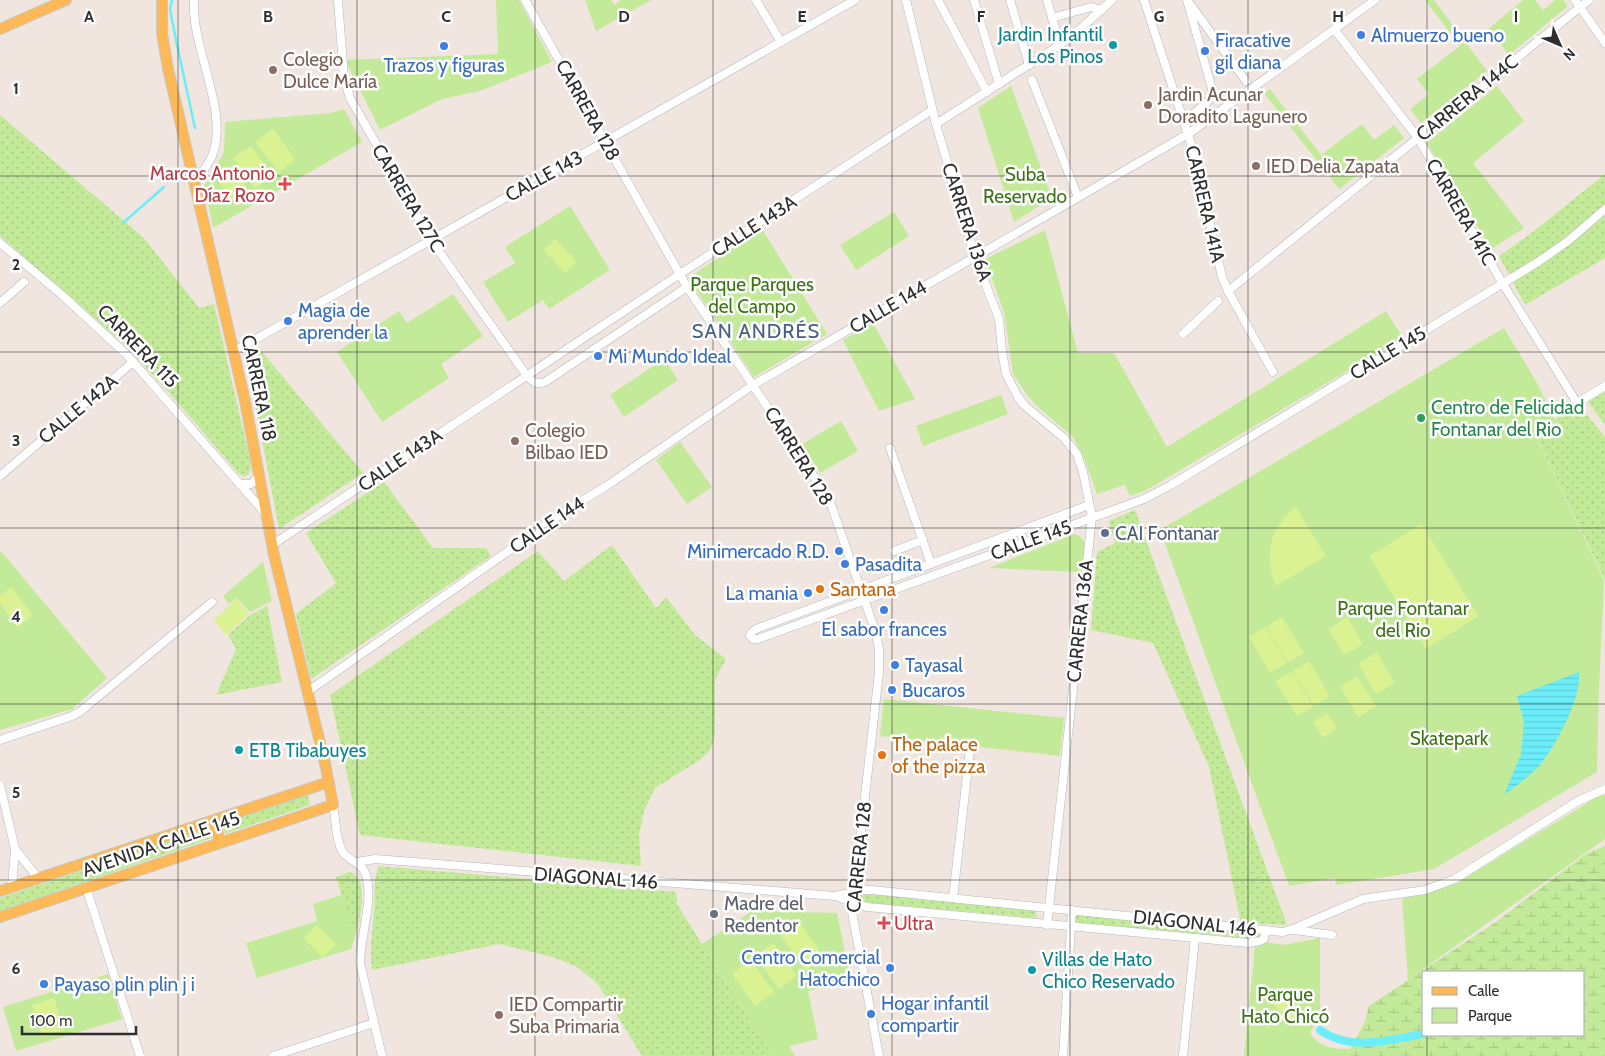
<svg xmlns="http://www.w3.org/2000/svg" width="1605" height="1056" font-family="Cabin,sans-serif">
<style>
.grass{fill:url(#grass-dots)}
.wetland{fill:url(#wetland-marsh);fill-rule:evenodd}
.park{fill:#c3ea98}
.pitch{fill:#dbf293}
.water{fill:url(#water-rules)}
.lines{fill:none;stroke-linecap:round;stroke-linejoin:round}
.stream{stroke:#6beef9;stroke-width:2.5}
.canal{stroke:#6beef9;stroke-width:8}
.minor-casing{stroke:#b3b8c2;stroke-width:9}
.major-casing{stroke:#c9c9c9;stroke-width:12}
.minor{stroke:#fff;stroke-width:8}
.major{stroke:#fdb857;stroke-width:10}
.grid{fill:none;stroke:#2e2e2e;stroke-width:1;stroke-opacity:0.55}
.shop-dot{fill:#3f7fe0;stroke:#fff;stroke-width:2}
.culture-dot{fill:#0f9aa8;stroke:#fff;stroke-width:2}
.education-dot{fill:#8d6e63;stroke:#fff;stroke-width:2}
.health-dot{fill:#e0444e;stroke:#fff;stroke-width:2}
.leisure-dot{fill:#2e9e5b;stroke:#fff;stroke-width:2}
.service-dot{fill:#5c6f8a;stroke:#fff;stroke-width:2}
.food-dot{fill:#e8710a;stroke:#fff;stroke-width:2}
.worship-dot{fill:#6b7280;stroke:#fff;stroke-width:2}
.labels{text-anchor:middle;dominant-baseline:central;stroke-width:5;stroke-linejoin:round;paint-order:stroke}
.culture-label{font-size:19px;fill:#0d838f;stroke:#fff;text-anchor:start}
.shop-label{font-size:19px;fill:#366cbe;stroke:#fff;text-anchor:start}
.education-label{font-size:19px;fill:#785e54;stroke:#fff;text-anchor:start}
.street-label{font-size:19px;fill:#2e2e2e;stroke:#fff}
.health-label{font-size:19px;fill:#be3a42;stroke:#fff;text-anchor:end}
.park-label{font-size:19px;fill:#3a7414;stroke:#fff}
.leisure-label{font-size:19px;fill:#27864d;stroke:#fff;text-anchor:start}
.service-label{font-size:19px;fill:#4e5e75;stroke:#fff;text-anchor:start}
.food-label{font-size:19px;fill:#c56008;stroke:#fff;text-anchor:start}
.worship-label{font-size:19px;fill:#5b616d;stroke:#fff;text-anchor:start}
.neighbourhood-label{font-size:20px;letter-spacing:1px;fill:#495e83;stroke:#fff}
.grid-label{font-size:16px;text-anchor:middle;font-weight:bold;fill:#2e2e2e;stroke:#fff;stroke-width:5;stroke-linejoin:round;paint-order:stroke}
</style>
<defs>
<pattern id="grass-dots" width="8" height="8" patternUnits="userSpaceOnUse" patternTransform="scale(1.25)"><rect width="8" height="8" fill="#c3ea98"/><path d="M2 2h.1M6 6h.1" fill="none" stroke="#a8c983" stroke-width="1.8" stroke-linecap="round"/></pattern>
<pattern id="wetland-marsh" width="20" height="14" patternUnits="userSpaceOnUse" patternTransform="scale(1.25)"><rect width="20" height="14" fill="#c3ea98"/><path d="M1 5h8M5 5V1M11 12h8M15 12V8" fill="none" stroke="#a8c983"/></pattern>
<pattern id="water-rules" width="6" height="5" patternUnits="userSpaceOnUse" patternTransform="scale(1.25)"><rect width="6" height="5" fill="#6beef9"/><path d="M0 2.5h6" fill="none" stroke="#5dccd6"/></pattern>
</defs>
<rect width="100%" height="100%" fill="#f0e6df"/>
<g class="grass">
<path d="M0,115L144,238L199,308L214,304L250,460C251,467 252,473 244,477L238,473L173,397L124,344L0,236Z"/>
<path d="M1605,174V258L1525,305L1499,256L1529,235Z"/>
<path d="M258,347L363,473L279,529L246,355Z"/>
<path d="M1605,392V425L1588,402Z"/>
<path d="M1577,403L1605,437V580L1537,437L1557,424L1555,420Z"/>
<path d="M384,482L433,548H486L491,556L311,679L296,614L336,583L306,533Z"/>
<path d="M1135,510L1287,925L1241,923L1209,767L1153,643L1091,630L1097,552L1115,543L1109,521Z"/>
<path d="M612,545L656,608L666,597L695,635L726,659L715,680V736L710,751L700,760L655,788L644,811L639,835L641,866L360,835L330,695L538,551L564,581Z"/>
<path d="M267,606L282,682L216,695L236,649L228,635L250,615Z"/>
<path d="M307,794L310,805L225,834L221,822Z"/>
<path d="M208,828L212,838L0,911V898Z"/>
<path d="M379,866L676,892L677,904L683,914L773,1056H642L598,984L577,967L553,957L499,944L372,970C369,950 373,929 374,910C376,892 372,884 379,866Z"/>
<path d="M350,872C371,879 359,922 355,937L336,877Z"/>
<path d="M882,894L1037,910L1036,918L859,902V895Z"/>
<path d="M1078,915L1260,932L1261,935V938L1257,939L1078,923L1074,921L1075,916Z"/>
</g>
<path class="wetland" d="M1605,846V1056H1349L1350,1049L1364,1024L1369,1006L1496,922L1586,854ZM1424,972H1584V1035H1424Z"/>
<g class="park">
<path d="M496,0H519L552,62L480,91L442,99L380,130L345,60L498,54Z"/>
<path d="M585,0H611L615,5L621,0H651L596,31Z"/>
<path d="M1425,0H1434L1487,71L1421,123L1410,109L1429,94L1417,79L1460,46Z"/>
<path d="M1523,0H1535L1543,10L1555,0H1563L1568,6L1509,55L1488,29Z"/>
<path d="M1011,86L1052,198L1014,222L978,108Z"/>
<path d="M1497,86L1524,121L1473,163L1524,228L1491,249L1427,143Z"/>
<path d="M1270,89L1321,155L1362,124L1374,140L1394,125L1404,138L1339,189L1264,93Z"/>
<path d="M344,109L362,142L213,228L204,185L211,177L224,152L225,122L331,113Z"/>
<path d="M570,206L610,270L549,309L543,300L508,322L483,282L515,263L505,247Z"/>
<path d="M894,212L909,236L856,270L840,245Z"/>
<path d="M762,229L827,334L754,377L688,278Z"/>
<path d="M1045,230L1078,353H1114L1167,447L1386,311L1403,338L1145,491L1130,496L1125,485L1097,494L1084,458L1073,437L1039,408L1027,395L1013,374L1004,312L985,259Z"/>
<path d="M453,294L483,336L441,364L449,378L382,422L337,352L399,311L407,323Z"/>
<path d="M873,323L915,399L879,411L843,340Z"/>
<path d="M1504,328L1536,381L1557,424L1537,438L1604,580L1599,688L1597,772L1434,869L1336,885L1335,878L1289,886L1160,530Z"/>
<path d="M664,359L678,380L624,417L610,395Z"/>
<path d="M1001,395L1008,414L923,446L916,426Z"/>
<path d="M841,421L858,451L820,473L802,444Z"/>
<path d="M680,442L712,487L687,504L656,460Z"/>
<path d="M1074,534C1092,538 1084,560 1082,572L989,568Z"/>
<path d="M0,550L107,678L72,709L0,730Z"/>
<path d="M263,562L272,601L250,612L237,598L229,604L223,596Z"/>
<path d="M884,699L1064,718L1060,756L880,736Z"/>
<path d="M1605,795V839L1408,980L1402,899L1457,883L1597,797Z"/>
<path d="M342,895L355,937L351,949L257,978L246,943L317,921L313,904Z"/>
<path d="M752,911L837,913L851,982L808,991L818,1039L789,1046L795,1056H773L702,944Z"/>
<path d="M1320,938V1015L1310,1033C1320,1048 1333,1049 1350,1049L1349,1056H1244L1255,947L1265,942L1283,945Z"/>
<path d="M108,974L122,1019L16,1051L3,1007Z"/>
</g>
<g class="pitch">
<path d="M273,129L295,159L279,173L255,142Z"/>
<path d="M251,146L273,176L255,188L233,158Z"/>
<path d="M230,166L251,194L237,206L215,177Z"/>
<path d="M555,239L577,262L565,273L544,250Z"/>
<path d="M1296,507L1326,556L1276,586C1263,556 1270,527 1296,507Z"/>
<path d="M1422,524L1478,616L1426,649L1369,556Z"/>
<path d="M11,587L33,615L18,627L0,604V596Z"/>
<path d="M237,599L249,614L226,635L214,620Z"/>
<path d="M1282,617L1304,653L1288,663L1266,627Z"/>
<path d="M1347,617L1363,644L1344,655L1328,629Z"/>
<path d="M1265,627L1287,663L1270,673L1249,637Z"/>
<path d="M1377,652L1395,683L1376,694L1358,664Z"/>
<path d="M1309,661L1330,696L1314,706L1293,671Z"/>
<path d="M1292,671L1313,707L1297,716L1275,681Z"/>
<path d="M1357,676L1376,706L1358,717L1340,687Z"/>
<path d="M1327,713L1337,728L1323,738L1313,722Z"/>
<path d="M800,923L824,957L806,970L781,936Z"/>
<path d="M316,925L336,944L323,958L304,938Z"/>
<path d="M773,943L797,976L779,989L755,956Z"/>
<path d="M750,960L774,992L755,1006L732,974Z"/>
<path d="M1280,990L1302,1011L1292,1022L1269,1001Z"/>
<path d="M54,998L63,1030L42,1037L32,1005Z"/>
</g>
<path class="water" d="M1579,672C1582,697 1556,745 1540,765C1530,776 1516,786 1504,795L1521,754L1524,722L1517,696Z"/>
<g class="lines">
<g class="stream">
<path d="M172,0L170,9L176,40L195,128"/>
<path d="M123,223L164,187"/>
</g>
<path class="canal" d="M1320,1030C1351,1052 1388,1040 1424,1034"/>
<g class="minor-casing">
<g id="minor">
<path d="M194,0C191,49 230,111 212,156C208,166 201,174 194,182"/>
<path d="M338,0L344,78L350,98L431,240L527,376C533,382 536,385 545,382L687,287"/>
<path d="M525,0L687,287L829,499L875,630L879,649V672L852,912L879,1056"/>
<path d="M756,0L781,42"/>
<path d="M906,0L936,124L975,257L999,319L1002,351L1006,374L1018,397L1025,406L1064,438L1077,454L1083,472L1092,517L1047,925"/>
<path d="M938,0L987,92"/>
<path d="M974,0L999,84"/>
<path d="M1010,0L1029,65"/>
<path d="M1047,0L1060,45"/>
<path d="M1144,0L1194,153L1222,277L1228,291L1273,372"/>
<path d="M1575,0L1605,43"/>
<path d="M1190,4L1246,81"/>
<path d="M1052,18L1091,7L1102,10"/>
<path d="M1334,29L1418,138L1503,284L1577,403L1605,386"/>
<path d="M1032,80L1078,197"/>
<path d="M1184,122L1214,96L1187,0"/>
<path d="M936,124L1069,39L1112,0"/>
<path d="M0,243L62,295L127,355L265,513"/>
<path d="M1228,291L1589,0"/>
<path d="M0,303L24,282"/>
<path d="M1183,334L1218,301"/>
<path d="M233,352L855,0"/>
<path d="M890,448L931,564"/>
<path d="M0,476L133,362"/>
<path d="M240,484H251L259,476"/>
<path d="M1089,505L756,629L751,633L750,636L753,639H758L1144,499L1171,485L1538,262L1568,241L1605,209"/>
<path d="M272,545L680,274L932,110"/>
<path d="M894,551L923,540"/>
<path d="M307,692L570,508L605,487L753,385L1188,134L1375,0"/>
<path d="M0,740L72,716L81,711L212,602"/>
<path d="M0,785L15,849L12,887"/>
<path d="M333,805C336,819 335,838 342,851C348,861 362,862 366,875C374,901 360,936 360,963L382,1056"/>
<path d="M15,849L38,878"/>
<path d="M357,862L375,859L835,896L865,890H872L1283,932L1293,929L1363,899L1425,890L1455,879L1578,801L1605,789"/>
<path d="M86,887L140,1056"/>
<path d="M835,896L867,907L1248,943L1260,941L1264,939L1266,930"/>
<path d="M953,898L970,749"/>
<path d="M1294,930L1332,935"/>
<path d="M273,1056L374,1023"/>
<path d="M1063,1056L1072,910"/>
<path d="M1183,1056L1195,938"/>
</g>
</g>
<g class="major-casing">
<g id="major">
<path d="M0,29L66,0"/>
<path d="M211,821L218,833L219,842"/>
<path d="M0,891L329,782"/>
<path d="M0,917L333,805L325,763L274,555L245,401L168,69L162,33V0"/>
</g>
</g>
<use href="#minor" class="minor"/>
<use href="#major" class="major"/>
</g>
<path class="grid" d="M178,0V1056M357,0V1056M535,0V1056M713,0V1056M892,0V1056M1070,0V1056M1248,0V1056M1427,0V972M0,176H1605M0,352H1605M0,528H1605M0,704H1605M0,880H1605M1427,1035V1056"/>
<g class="shop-dot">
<circle cx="1361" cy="35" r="5"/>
<circle cx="444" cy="46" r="5"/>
<circle cx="1205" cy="51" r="5"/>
<circle cx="288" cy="321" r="5"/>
<circle cx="598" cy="356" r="5"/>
<circle cx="839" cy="551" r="5"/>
<circle cx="845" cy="564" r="5"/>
<circle cx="808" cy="593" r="5"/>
<circle cx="884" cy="610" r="5"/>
<circle cx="895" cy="665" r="5"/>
<circle cx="892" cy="690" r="5"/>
<circle cx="890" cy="968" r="5"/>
<circle cx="44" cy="984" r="5"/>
<circle cx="871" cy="1014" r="5"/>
</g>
<g class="culture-dot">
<circle cx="1113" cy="45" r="5"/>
<circle cx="239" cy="750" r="5"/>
<circle cx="1032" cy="970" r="5"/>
</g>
<g class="education-dot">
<circle cx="273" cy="70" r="5"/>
<circle cx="1148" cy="105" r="5"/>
<circle cx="1256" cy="166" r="5"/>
<circle cx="515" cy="441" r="5"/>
<circle cx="499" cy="1015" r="5"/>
</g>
<g class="health-dot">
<path d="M282.5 176.5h5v5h5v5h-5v5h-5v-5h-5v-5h5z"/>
<path d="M881.5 915.5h5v5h5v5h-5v5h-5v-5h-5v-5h5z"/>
</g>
<circle class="leisure-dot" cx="1421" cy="418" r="5"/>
<circle class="service-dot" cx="1105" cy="533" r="5"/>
<g class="food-dot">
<circle cx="820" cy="589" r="5"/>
<circle cx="882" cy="755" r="5"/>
</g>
<circle class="worship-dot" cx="714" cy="914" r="5"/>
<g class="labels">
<g class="culture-label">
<text x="1103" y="34" text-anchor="end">Jardin Infantil<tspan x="1103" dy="22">Los Pinos</tspan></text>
<text x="249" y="750">ETB Tibabuyes</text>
<text x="1042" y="959">Villas de Hato<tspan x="1042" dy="22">Chico Reservado</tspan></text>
</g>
<g class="shop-label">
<text x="1371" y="35">Almuerzo bueno</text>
<text x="1215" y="40">Firacative<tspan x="1215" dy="22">gil diana</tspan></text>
<text x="444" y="65" text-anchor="middle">Trazos y figuras</text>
<text x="298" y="310">Magia de<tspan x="298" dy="22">aprender la</tspan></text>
<text x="608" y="356">Mi Mundo Ideal</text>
<text x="829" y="551" text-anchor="end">Minimercado R.D.</text>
<text x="855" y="564">Pasadita</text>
<text x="798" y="593" text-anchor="end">La mania</text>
<text x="884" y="629" text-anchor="middle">El sabor frances</text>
<text x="905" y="665">Tayasal</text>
<text x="902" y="690">Bucaros</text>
<text x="880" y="957" text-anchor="end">Centro Comercial<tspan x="880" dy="22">Hatochico</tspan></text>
<text x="54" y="984">Payaso plin plin j i</text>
<text x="881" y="1003">Hogar infantil<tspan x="881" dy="22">compartir</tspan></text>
</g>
<g class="education-label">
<text x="283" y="59">Colegio<tspan x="283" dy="22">Dulce María</tspan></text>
<text x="1158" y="94">Jardin Acunar<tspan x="1158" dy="22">Doradito Lagunero</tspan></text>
<text x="1266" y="166">IED Delia Zapata</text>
<text x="525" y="430">Colegio<tspan x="525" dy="22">Bilbao IED</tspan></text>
<text x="509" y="1004">IED Compartir<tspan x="509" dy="22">Suba Primaria</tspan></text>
</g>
<g class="street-label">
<text transform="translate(1467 98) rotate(-39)">CARRERA 144C</text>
<text transform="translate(588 110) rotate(61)">CARRERA 128</text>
<text transform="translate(544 176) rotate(-29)">CALLE 143</text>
<text transform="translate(408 198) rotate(59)">CARRERA 127C</text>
<text transform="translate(1205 204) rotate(77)">CARRERA 141A</text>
<text transform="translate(1461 212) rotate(60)">CARRERA 141C</text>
<text transform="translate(967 222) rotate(72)">CARRERA 136A</text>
<text transform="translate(754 226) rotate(-33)">CALLE 143A</text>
<text transform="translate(888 307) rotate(-30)">CALLE 144</text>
<text transform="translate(138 346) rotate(46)">CARRERA 115</text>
<text transform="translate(1388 353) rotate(-31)">CALLE 145</text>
<text transform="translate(259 388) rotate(78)">CARRERA 118</text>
<text transform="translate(78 409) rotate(-40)">CALLE 142A</text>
<text transform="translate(799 456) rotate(58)">CARRERA 128</text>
<text transform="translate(400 460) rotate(-34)">CALLE 143A</text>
<text transform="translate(547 525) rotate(-34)">CALLE 144</text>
<text transform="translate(1031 540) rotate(-20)">CALLE 145</text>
<text transform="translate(1080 621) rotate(-84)">CARRERA 136A</text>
<text transform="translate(161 844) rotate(-19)">AVENIDA CALLE 145</text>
<text transform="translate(859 857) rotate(-84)">CARRERA 128</text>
<text transform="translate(596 878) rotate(4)">DIAGONAL 146</text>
<text transform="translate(1195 923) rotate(6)">DIAGONAL 146</text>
</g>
<g class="health-label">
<text x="275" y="173">Marcos Antonio<tspan x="275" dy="22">Díaz Rozo</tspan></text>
<text x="894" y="923" text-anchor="start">Ultra</text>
</g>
<g class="park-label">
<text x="1025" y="174">Suba<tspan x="1025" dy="22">Reservado</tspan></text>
<text x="752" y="284">Parque Parques<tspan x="752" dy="22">del Campo</tspan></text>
<text x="1403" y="608">Parque Fontanar<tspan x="1403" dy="22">del Rio</tspan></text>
<text x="1449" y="738">Skatepark</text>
<text x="1285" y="994">Parque<tspan x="1285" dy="22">Hato Chicó</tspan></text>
</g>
<g class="leisure-label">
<text x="1431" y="407">Centro de Felicidad<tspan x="1431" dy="22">Fontanar del Rio</tspan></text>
</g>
<g class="service-label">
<text x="1115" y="533">CAI Fontanar</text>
</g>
<g class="food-label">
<text x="830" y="589">Santana</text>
<text x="892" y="744">The palace<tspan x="892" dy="22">of the pizza</tspan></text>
</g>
<g class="worship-label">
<text x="724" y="903">Madre del<tspan x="724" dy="22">Redentor</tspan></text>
</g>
<g class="neighbourhood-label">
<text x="756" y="331">SAN ANDRÉS</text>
</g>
</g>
<g class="grid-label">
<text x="89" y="22">A</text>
<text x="268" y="22">B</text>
<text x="446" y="22">C</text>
<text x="624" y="22">D</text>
<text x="802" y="22">E</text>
<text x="981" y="22">F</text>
<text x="1159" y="22">G</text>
<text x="1338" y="22">H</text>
<text x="1516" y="22">I</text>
<text x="16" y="94">1</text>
<text x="16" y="270">2</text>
<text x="16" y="446">3</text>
<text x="16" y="622">4</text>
<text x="16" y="798">5</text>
<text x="16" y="974">6</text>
</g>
<rect x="1422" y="971" width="162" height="65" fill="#ffffff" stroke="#ababab"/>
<rect x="1432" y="987" width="25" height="8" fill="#fdb857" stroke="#ababab"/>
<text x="1468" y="996" font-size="15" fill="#2e2e2e">Calle</text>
<rect x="1432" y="1008" width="25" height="15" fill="#c3ea98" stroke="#ababab"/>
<text x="1468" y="1021" font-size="15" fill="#2e2e2e">Parque</text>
<g transform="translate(1560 45) rotate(135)" stroke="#ffffff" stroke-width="4" paint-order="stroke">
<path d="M0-4L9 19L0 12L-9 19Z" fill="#2e2e2e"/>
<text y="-8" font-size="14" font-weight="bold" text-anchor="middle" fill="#2e2e2e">N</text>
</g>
<path d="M22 1026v8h114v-8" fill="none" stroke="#2e2e2e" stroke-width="2.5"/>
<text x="30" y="1026" font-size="15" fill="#2e2e2e" stroke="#ffffff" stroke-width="4" paint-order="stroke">100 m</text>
</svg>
